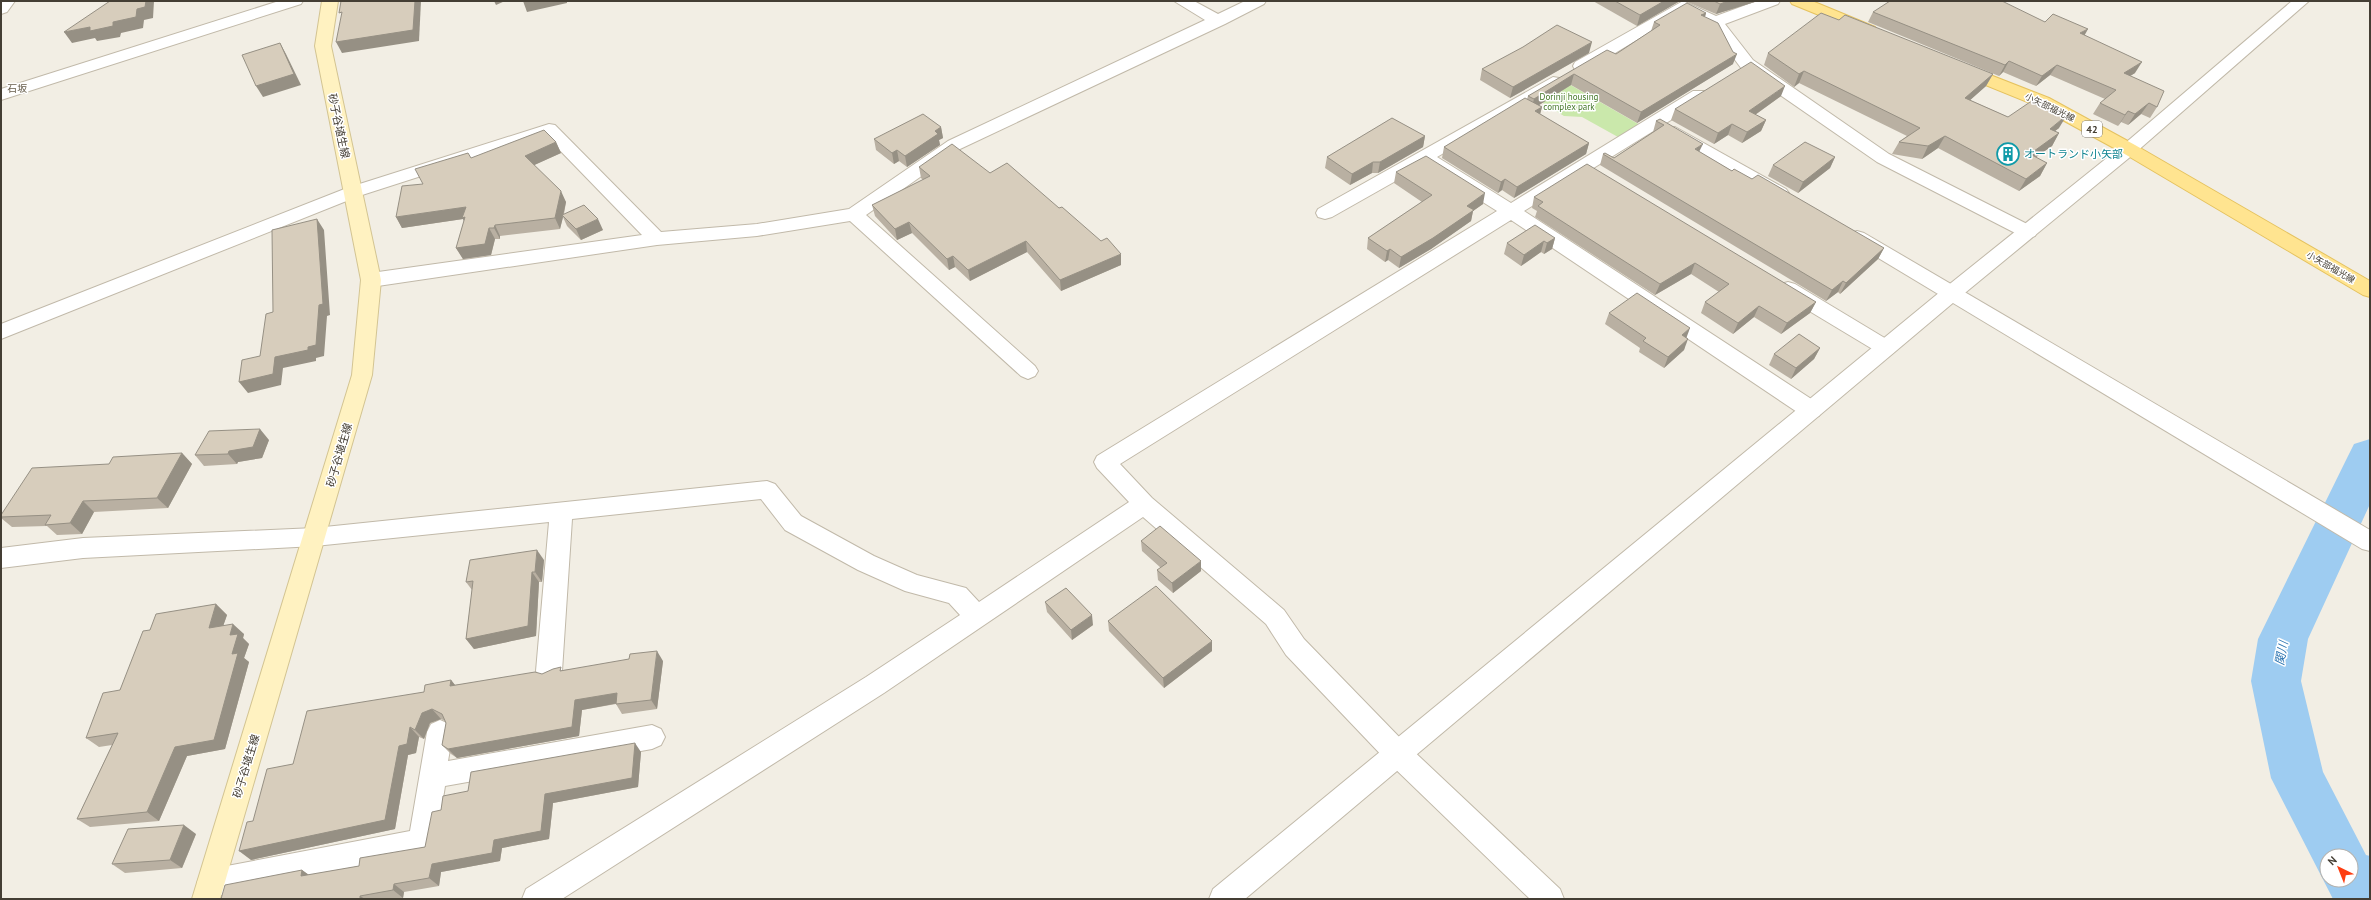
<svg xmlns="http://www.w3.org/2000/svg" width="2371" height="900" font-family="'PT Sans','Noto Sans JP',sans-serif">
<style>
.green{fill:#cae8ab}
.lines{fill:none;stroke-linecap:round;stroke-linejoin:round}
.river{fill:#9eccf1;fill-rule:evenodd}
.minor-casing{stroke:#c1b9a9;stroke-width:2}
.tertiary-casing{stroke:#c1b9a9;stroke-width:2}
.secondary-casing{stroke:#d3c492;stroke-width:2}
.primary-casing{stroke:#e5c25f;stroke-width:2}
.minor{fill:#fff;fill-rule:evenodd}
.tertiary{fill:#fff;fill-rule:evenodd}
.secondary{fill:#fff2c1;fill-rule:evenodd}
.primary{fill:#ffe490;fill-rule:evenodd}
.wall{fill:#b9b0a2}
.shaded-wall{fill:#969084}
.building{fill:#d7cdbc;stroke:#969084}
.labels{text-anchor:middle;dominant-baseline:central;stroke-width:3;stroke-linejoin:round;paint-order:stroke}
.far-park-label{font-size:9px;fill:#427627;stroke:#fff}
.far-street-label{font-size:9px;fill:#443e34;stroke:#fff}
.far-neighbourhood-label{font-size:10px;fill:#675d4b;stroke:#fff}
.shield{fill:#fff;stroke:#7c7871;stroke-width:1}
.shield-label{font-size:10px;font-weight:bold;fill:#443e34}
.street-label{font-size:11px;fill:#443e34;stroke:#fff}
.culture-label{font-size:11px;fill:#0d838f;stroke:#fff;text-anchor:start}
.water-label{font-size:12px;font-style:italic;fill:#2c74b1;stroke:#fff}
</style>
<rect width="100%" height="100%" fill="#f2eee4"/>
<path class="green" d="M1567,83L1640,125L1618,137L1582,117L1564,116L1538,100Z"/>
<g class="lines">
<path class="river" d="M2370,439V504L2308,639L2301,681L2323,772L2366,855L2370,856V899H2333L2271,778L2251,681L2258,639L2348,456L2354,444ZM2327,856H2351V880H2327Z"/>
<g class="minor-casing">
<g id="minor">
<path d="M1,1H15L7,12L1,14Z"/>
<path d="M279,1H303L301,4L1,100V89Z"/>
<path d="M1174,1H1194L1218,14L1245,1H1266L1264,4L1225,24L960,149L866,215L1035,366L1038,371L1035,376L1028,379L1021,376L850,221L757,236L657,245L371,287L364,285L361,280L364,275L371,273L642,235L546,136L359,196L1,339V324L347,188L549,124L555,125L661,232L757,224L849,209L948,141L1205,20Z"/>
<path d="M1683,1L1716,16L1757,1H1780L1778,4L1725,24L1753,60L1889,154L2035,228L2037,232L2035,236L2028,238L2021,236L1877,162L1741,68L1709,25L1683,12L1587,70H1575L1573,66L1575,62Z"/>
<path d="M1553,77L1559,78L1561,82L1559,86L1437,157L1511,203L1693,91H1705L1707,95L1705,99L1524,211L1819,404L1822,410L1819,416L1811,418L1803,416L1511,220L1120,464L1152,498L1284,610L1304,639L1406,744L1560,889L1564,899H1530L1388,762L1286,655L1266,624L1143,517L884,693L562,899H522L526,889L866,677L960,615L949,603L905,591L858,570L785,530L761,499L572,519L562,671L558,679L549,682L540,679L536,671L549,522L315,546L83,558L1,568V548L83,538L315,528L767,481L775,484L801,516L874,556L917,575L966,588L979,602L1129,502L1097,468L1094,462L1097,456L1497,211L1424,165L1332,217L1325,219L1318,217L1316,213L1318,209Z"/>
<path d="M1675,127L1786,189L1789,193L1786,197L1780,199L1774,197L1669,136L1666,132L1669,128Z"/>
<path d="M1857,231L1864,233L2370,530V551L2362,549L1850,241L1848,237L1850,233Z"/>
<path d="M1788,282L1795,284L1893,343L1896,348L1893,353L1886,355L1879,353L1781,294L1778,289L1781,284Z"/>
<path d="M440,720L449,724L453,732L448,761L652,725L661,729L665,737L661,745L652,749L445,786L436,842L432,851L422,855L211,897L201,893L197,883L201,873L211,869L410,831L427,732L431,724Z"/>
</g>
</g>
<g class="tertiary-casing">
<path id="tertiary" d="M2292,1H2309L2135,153L1960,297L1245,899H1209L1213,889L1946,287L2123,145Z"/>
</g>
<g class="secondary-casing">
<path id="secondary" d="M322,1H338L331,46L381,280L372,375L220,899H192L352,375L361,280L315,46Z"/>
</g>
<g class="primary-casing">
<g id="primary">
<path d="M1790,1H1812L1875,27L1877,30L1875,33H1863L1792,4Z"/>
<path d="M1962,64L2049,98L2135,145L2370,281V297L2363,295L2123,153L2037,106L1956,73L1954,69L1956,65Z"/>
</g>
</g>
<use href="#minor" class="minor"/>
<use href="#tertiary" class="tertiary"/>
<use href="#secondary" class="secondary"/>
<use href="#primary" class="primary"/>
</g>
<g class="wall">
<path d="M1593,1H1680L1637,26Z"/>
<path d="M1685,1H1758L1716,14Z"/>
<path d="M1873,12L2045,22L2085,35L2135,73L2130,76L2157,107L2150,118L2141,114L2128,125L2121,122L2118,126L2093,114L2100,103L2105,99L2050,75L2036,86L2003,72L1999,76L1868,22Z"/>
<path d="M1706,13L1705,17L1733,64L1637,123L1571,85L1539,105L1542,107L1540,114L1589,143L1586,154L1514,198L1502,190L1498,193L1442,158L1444,147L1527,99L1528,96L1616,54L1651,31L1654,22Z"/>
<path d="M1839,20L1993,74L1986,86L1970,100L2008,117L2059,128L2055,131L2059,133L2052,146L2035,157L2047,163L2040,176L2019,191L1938,148L1922,159L1892,154L1899,142L1907,136L1799,83L1794,87L1764,65L1768,53Z"/>
<path d="M1589,53L1510,98L1480,80L1482,69Z"/>
<path d="M1781,96L1755,115L1766,120L1761,131L1742,143L1728,135L1714,144L1671,120L1675,109Z"/>
<path d="M1660,119L1699,152L1732,171L1752,179L1884,248L1878,259L1840,294L1838,292L1826,301L1600,165L1603,154L1614,158L1653,132L1656,121Z"/>
<path d="M941,127L943,138L939,140L940,145L907,167L899,161L894,164L876,150L874,139Z"/>
<path d="M1425,136L1423,147L1378,173H1372L1350,185L1325,168L1327,157Z"/>
<path d="M556,142L561,153L534,165L566,202L564,214L603,230L581,240L567,226L563,217L560,229L500,236V239H495L491,255L463,259L456,248L464,221L463,219L402,228L396,217L423,184Z"/>
<path d="M1835,157L1830,168L1798,193L1768,176L1773,165Z"/>
<path d="M919,167L990,173L1121,265L1061,291L1027,252L970,281L955,267L949,270L912,233L897,240L875,216L872,205L923,180L921,178Z"/>
<path d="M1396,172L1483,204L1473,211L1471,221L1431,249L1399,268L1388,260L1385,262L1367,249L1368,238L1422,202L1394,183Z"/>
<path d="M1534,197L1816,302L1810,313L1781,334L1754,317L1733,334L1701,313L1705,302L1719,292L1691,274L1655,295L1535,217L1537,211L1532,208Z"/>
<path d="M1555,238L1552,249L1544,254L1541,252L1521,266L1504,254L1507,243Z"/>
<path d="M1609,313L1686,338L1684,350L1664,368L1639,352L1640,348L1605,324Z"/>
<path d="M1820,348L1814,359L1791,379L1769,365L1774,354Z"/>
<path d="M269,440L262,458L238,462L237,464L204,466L195,455Z"/>
<path d="M182,453L192,464L168,508L94,512L82,534L57,535L47,526L12,527L1,518V515L109,464Z"/>
<path d="M1141,541L1201,571L1173,593L1158,580L1157,570L1161,568L1142,551Z"/>
<path d="M544,560L542,582H539L536,636L474,649L466,639L472,590L466,582Z"/>
<path d="M1045,602L1093,625L1072,640L1047,612Z"/>
<path d="M216,604L227,615L223,626L244,634L243,638L249,644L244,658L249,662L225,749L187,756L159,821L90,827L77,819L112,745L99,747L86,738L120,690L150,630Z"/>
<path d="M1108,621L1212,651L1164,688L1109,631Z"/>
<path d="M663,661L657,709L622,714L616,704L582,710L579,736L457,758L451,754L442,745L446,723L445,721L441,719L430,723L424,739L419,737L416,753L408,755L395,829L251,860L253,821L293,764L424,692L451,680L455,685L542,674L563,670Z"/>
<path d="M641,752L638,787L553,803L549,839L502,848L500,861L441,872L439,886L404,892L403,898L398,899H221L302,870L309,875L359,866L425,847L441,810L468,791Z"/>
<path d="M196,834L182,868L125,873L112,864Z"/>
</g>
<g class="shaded-wall">
<path d="M146,1H154L153,18L144,20L143,28L121,33L120,37L97,41L95,38L72,43L64,32L113,22Z"/>
<path d="M415,1H421L419,41L342,53L336,42Z"/>
<path d="M494,1H505L496,5Z"/>
<path d="M523,1H567V3L527,12Z"/>
<path d="M1664,1H1680L1637,26L1640,15Z"/>
<path d="M1728,1H1758L1716,14L1720,4Z"/>
<path d="M1706,13L1703,23L1701,15Z"/>
<path d="M2088,29L2082,40L2080,33Z"/>
<path d="M1592,42L1589,53L1510,98L1513,87Z"/>
<path d="M280,43L286,54L301,85L263,97L256,86Z"/>
<path d="M1737,54L1733,64L1637,123L1641,112Z"/>
<path d="M2009,61L2003,72L1999,76L2005,65Z"/>
<path d="M2142,62L2135,73L2117,84L2124,73Z"/>
<path d="M2057,65L2050,75L2036,86L2042,76Z"/>
<path d="M1804,71L1799,83L1794,87L1799,74Z"/>
<path d="M1574,74L1571,85L1531,110L1534,99Z"/>
<path d="M1993,74L1986,86L1959,110L1965,98Z"/>
<path d="M1785,86L1781,96L1745,122L1749,111Z"/>
<path d="M2149,103L2141,114L2128,125L2135,114Z"/>
<path d="M1542,107L1539,118L1535,111Z"/>
<path d="M2128,111L2121,122L2118,126L2125,115Z"/>
<path d="M2067,115L2059,128L2042,141L2050,129Z"/>
<path d="M1766,120L1761,131L1742,143L1747,132Z"/>
<path d="M1732,124L1728,135L1714,144L1718,133Z"/>
<path d="M941,127L943,138L939,140L940,145L907,167L905,156L935,131Z"/>
<path d="M2059,133L2052,146L2022,167L2030,154Z"/>
<path d="M1425,136L1423,147L1378,173L1380,162Z"/>
<path d="M1945,136L1938,148L1922,159L1928,146Z"/>
<path d="M556,142L561,153L530,167L525,156Z"/>
<path d="M1589,143L1586,154L1514,198L1517,187Z"/>
<path d="M1703,144L1698,154L1695,149Z"/>
<path d="M897,150L899,161L894,164L892,153Z"/>
<path d="M1835,157L1830,168L1798,193L1803,182Z"/>
<path d="M1373,162L1372,173L1350,185L1352,174Z"/>
<path d="M2047,163L2040,176L2019,191L2026,179Z"/>
<path d="M1505,179L1502,190L1498,193L1501,182Z"/>
<path d="M561,191L566,202L563,216L562,215L563,217L560,229L555,218Z"/>
<path d="M1485,193L1483,204L1473,211L1471,221L1431,249L1399,268L1401,257L1467,206Z"/>
<path d="M466,207L468,229L463,219L402,228L396,217Z"/>
<path d="M317,219L324,230L330,315L327,316L324,356L316,358V361L283,368L281,385L248,393L239,382L275,357Z"/>
<path d="M598,219L603,230L581,240L576,229Z"/>
<path d="M909,222L912,233L897,240L895,229Z"/>
<path d="M495,225L500,236V239L494,228Z"/>
<path d="M489,228L495,239L491,255L463,259L456,248Z"/>
<path d="M1555,238L1552,249L1544,254L1547,243Z"/>
<path d="M1026,241L1027,252L970,281L968,270Z"/>
<path d="M1544,241L1541,252L1521,266L1524,255Z"/>
<path d="M1884,248L1878,259L1840,294L1846,283Z"/>
<path d="M1390,249L1388,260L1385,262L1387,251Z"/>
<path d="M1121,254V265L1061,291L1060,280Z"/>
<path d="M953,256L955,267L949,270L947,259Z"/>
<path d="M1695,263L1691,274L1655,295L1660,284Z"/>
<path d="M1843,281L1838,292L1826,301L1832,290Z"/>
<path d="M1816,302L1810,313L1781,334L1787,323Z"/>
<path d="M1759,306L1754,317L1733,334L1738,323Z"/>
<path d="M1690,328L1686,339L1682,335Z"/>
<path d="M1688,339L1684,350L1664,368L1668,357Z"/>
<path d="M1820,348L1814,359L1791,379L1796,368Z"/>
<path d="M260,429L269,440L262,458L238,462L237,464L228,454L229,451Z"/>
<path d="M182,453L192,464L168,508L157,498Z"/>
<path d="M83,501L94,512L82,534L70,523Z"/>
<path d="M537,550L544,560L542,582L535,572Z"/>
<path d="M1201,561V571L1173,593L1172,583Z"/>
<path d="M532,572L539,582L536,636L474,649L466,639Z"/>
<path d="M216,604L227,615L219,638L209,628Z"/>
<path d="M1092,615L1093,625L1072,640L1071,630Z"/>
<path d="M233,624L244,634L243,638L249,644L244,658L249,662L225,749L187,756L159,821L147,812L175,747L230,635Z"/>
<path d="M1212,641V651L1164,688L1163,678Z"/>
<path d="M657,651L663,661L657,709L651,700Z"/>
<path d="M451,680L459,690L450,686Z"/>
<path d="M617,693L624,702L582,710L579,736L457,758L448,749L575,700Z"/>
<path d="M432,709L441,719L430,723L424,739L415,730L422,713Z"/>
<path d="M410,727L419,737L416,753L408,755L395,829L251,860L239,851L399,746Z"/>
<path d="M635,743L641,752L638,787L553,803L549,839L502,848L500,861L441,872L439,886L429,878L432,864L494,840L545,794Z"/>
<path d="M184,825L196,834L182,868L170,860Z"/>
<path d="M302,870L313,878L301,876Z"/>
<path d="M394,884L404,892L403,898L393,890Z"/>
<path d="M360,896L365,899H360Z"/>
</g>
<g class="building">
<path d="M110,1H146L145,7L137,9L136,17L113,22V26L90,31V27L64,32Z"/>
<path d="M341,1H415L413,30L336,42L342,12L339,13Z"/>
<path d="M1615,1H1664L1640,15Z"/>
<path d="M1714,1H1728L1720,4Z"/>
<path d="M1890,1H2002L2045,22L2053,14L2088,29L2080,33L2142,62L2124,73L2164,91L2157,107L2149,103L2135,114L2128,111L2125,115L2100,103L2116,90L2057,65L2042,76L2009,61L2005,65L1873,12Z"/>
<path d="M1687,3L1706,13L1701,15L1718,23L1733,52L1737,54L1641,112L1574,74L1534,99L1528,96L1607,50L1616,54L1660,25L1654,22Z"/>
<path d="M1821,13L1839,20L1845,15L1993,74L1965,98L2008,117L2033,100L2067,115L2050,129L2059,133L2030,154L2047,163L2026,179L1945,136L1928,146L1899,142L1920,128L1804,71L1799,74L1768,53Z"/>
<path d="M1557,25L1592,42L1513,87L1482,69L1523,47Z"/>
<path d="M280,43L294,74L256,86L242,55Z"/>
<path d="M1751,62L1785,86L1749,111L1766,120L1747,132L1732,124L1718,133L1675,109Z"/>
<path d="M1525,98L1542,107L1535,111L1589,143L1517,187L1505,179L1501,182L1444,147Z"/>
<path d="M923,114L941,127L935,131L938,134L905,156L897,150L892,153L874,139Z"/>
<path d="M1392,118L1425,136L1380,162H1373L1352,174L1327,157Z"/>
<path d="M1660,119L1703,144L1695,149L1732,171L1734,169L1752,179L1758,175L1884,248L1846,283L1843,281L1832,290L1603,154L1605,153L1614,158L1664,125L1656,121Z"/>
<path d="M544,130L556,142L525,156L561,191L555,218L495,225L494,228H489L485,244L456,248L465,217L462,218L466,207L396,217L402,186L423,184L415,169L468,153L471,158Z"/>
<path d="M1805,142L1835,157L1803,182L1773,165Z"/>
<path d="M952,144L990,173L1007,163L1059,208L1062,207L1101,241L1107,238L1121,254L1060,280L1026,241L968,270L953,256L947,259L909,222L895,229L872,205L930,176L919,167Z"/>
<path d="M1426,156L1485,193L1467,206L1474,210L1433,238L1401,257L1390,249L1387,251L1368,238L1432,195L1396,172Z"/>
<path d="M1587,164L1816,302L1787,323L1759,306L1738,323L1705,302L1729,284L1695,263L1660,284L1538,206L1543,202L1534,197Z"/>
<path d="M584,205L598,219L576,229L562,215Z"/>
<path d="M317,219L323,304L319,305L316,345L308,347V350L275,357L273,374L239,382L242,360L260,356L266,314L273,312L272,230Z"/>
<path d="M1535,225L1555,238L1547,243L1544,241L1524,255L1507,243Z"/>
<path d="M1637,293L1690,328L1682,335L1688,339L1668,357L1643,341L1646,338L1609,313Z"/>
<path d="M1799,334L1820,348L1796,368L1774,354Z"/>
<path d="M260,429L253,447L229,451L228,454L195,455L209,431Z"/>
<path d="M182,453L157,498L83,501L70,523L45,525L51,515L1,517V515L32,468L109,464L113,457Z"/>
<path d="M1160,526L1201,561L1172,583L1157,570L1167,563L1141,541Z"/>
<path d="M537,550L535,572H532L528,626L466,639L473,581L466,582L470,560Z"/>
<path d="M1156,586L1212,641L1163,678L1108,621Z"/>
<path d="M1066,588L1092,615L1071,630L1045,602Z"/>
<path d="M216,604L209,628L233,624L230,635L238,634L232,654L238,653L214,740L175,747L147,812L77,819L118,733L86,738L103,693L120,690L143,631L150,630L156,614Z"/>
<path d="M657,651L651,700L616,704L617,693L575,700L572,727L448,749L442,745L446,723L442,714L432,709L422,713L415,730L410,727L407,744L399,746L385,820L239,851L247,822L253,821L267,769L293,764L307,711L424,692L425,685L451,680L450,686L535,672L542,674L553,669L561,667L560,671L629,659L630,654Z"/>
<path d="M635,743L632,778L545,794L541,831L494,840L492,853L432,864L429,878L394,884L393,890L360,896V899H221L225,885L302,870L301,876L359,866L360,858L425,847L432,812L441,810L443,796L468,791L471,772Z"/>
<path d="M184,825L170,860L112,864L128,829Z"/>
</g>
<defs>
<g id="building-ring" transform="scale(1.15)"><circle r="9.5" fill="#fff" stroke="#0f9aa8" stroke-width="1.5"/><path d="M-4-6H4V6H1V3H-1V6H-4ZM-2.5-4.3h1.7v1.8h-1.7ZM.8-4.3h1.7v1.8H.8ZM-2.5-1h1.7V.8h-1.7ZM.8-1h1.7V.8H.8Z" fill="#0f9aa8"/></g>
</defs>
<g fill-rule="evenodd">
<use href="#building-ring" x="2008" y="154"/>
</g>
<g class="labels">
<g class="far-park-label">
<text x="1569" y="96">Dorinji housing<tspan x="1569" dy="10">complex park</tspan></text>
</g>
<g class="far-street-label">
<text transform="translate(2050 107) rotate(26)">小矢部福光線</text>
<text transform="translate(2331 267) rotate(30)">小矢部福光線</text>
</g>
<g class="far-neighbourhood-label">
<text x="17" y="88">石坂</text>
</g>
<rect class="shield" x="2082" y="121" width="20" height="16" rx="3"/>
<g class="shield-label">
<text x="2092" y="129">42</text>
</g>
<g class="street-label">
<text transform="translate(339 126) rotate(78)">砂子谷埴生線</text>
<text transform="translate(339 455) rotate(-74)">砂子谷埴生線</text>
<text transform="translate(246 766) rotate(-73)">砂子谷埴生線</text>
</g>
<g class="culture-label">
<text x="2024" y="154">オートランド小矢部</text>
</g>
<g class="water-label">
<text transform="translate(2281 653) rotate(-79)">関川</text>
</g>
</g>
<rect width="2371" height="900" fill="none" stroke="#443e34" stroke-width="4"/>
<g transform="translate(2339 868) rotate(317)"><circle r="19" fill="#ffffff" stroke="#b4b2ae"/>
<path d="M0-3L7 15L0 10L-7 15Z" fill="#fd3d10"/>
<text y="-6" font-size="11" font-weight="bold" text-anchor="middle" fill="#443e34">N</text>
</g>
</svg>
